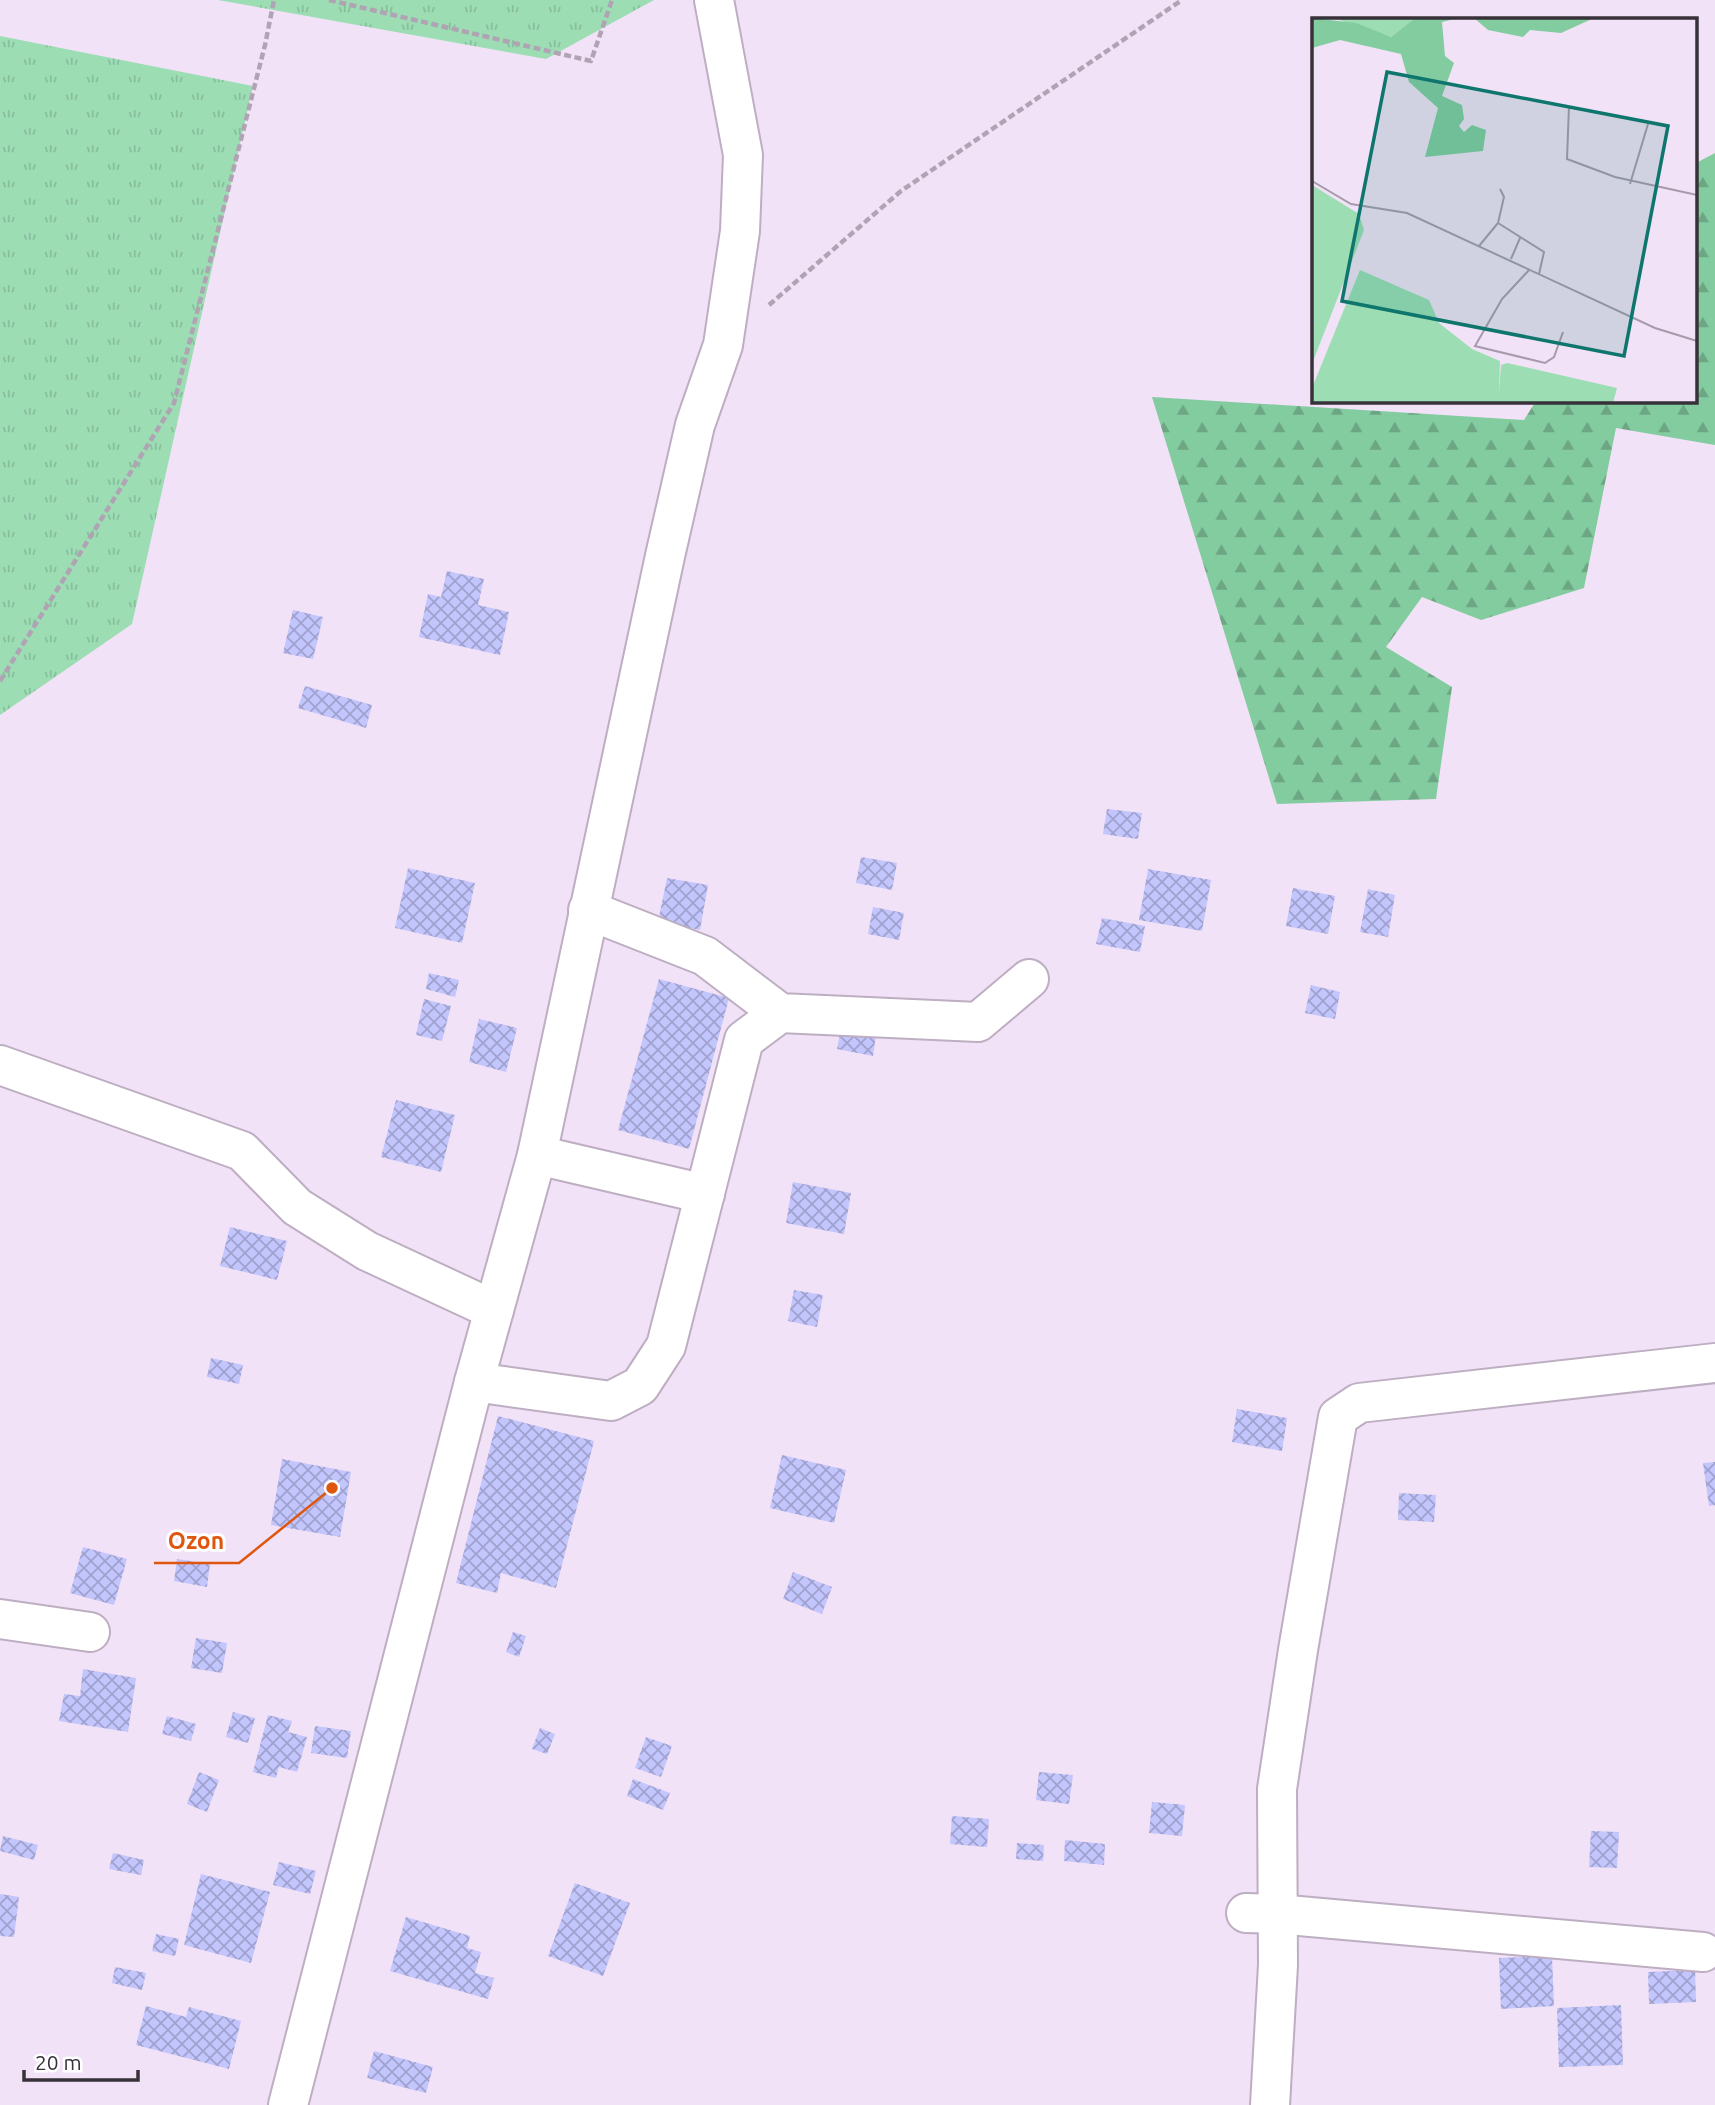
<svg xmlns="http://www.w3.org/2000/svg" width="1715" height="2105" font-family="Ubuntu,sans-serif">
<style>
.grass{fill:url(#grass-tufts)}
.forest{fill:url(#forest-firs)}
.building{fill:url(#building-cross-hatch)}
.lines{fill:none;stroke-linecap:round;stroke-linejoin:round}
.minor-casing{stroke:#bdaec2;stroke-width:42}
.path{stroke:#b0a3b4;stroke-width:4.5;stroke-dasharray:7 3.5;stroke-linecap:butt}
.minor{stroke:#fff;stroke-width:38}
.inset-road{fill:none;stroke:#a79bab;stroke-width:2}
.view{fill:#0f766e;fill-opacity:0.15;stroke:#0f766e;stroke-width:3.5}
.inset-edge{fill:none;stroke:#373139;stroke-width:3.5}
.leader{fill:none;stroke:#df570e;stroke-width:2.5}
.callout-dot{fill:#df570e;stroke:#fff;stroke-width:2.5}
.callout-label{font-size:23px;text-anchor:middle;font-weight:bold;fill:#df570e;stroke:#fff;stroke-width:6;stroke-linejoin:round;paint-order:stroke}
</style>
<defs>
<pattern id="grass-tufts" width="24" height="20" patternUnits="userSpaceOnUse" patternTransform="scale(1.75)"><rect width="24" height="20" fill="#9cddb4"/><path d="M3 7l-1-3M5 7V3M7 7l1-3M15 17l-1-3M17 17v-4M19 17l1-3" fill="none" stroke="#87be9c"/></pattern>
<pattern id="forest-firs" width="22" height="20" patternUnits="userSpaceOnUse" patternTransform="scale(1.75)"><rect width="22" height="20" fill="#83cca0"/><path d="M5 1l3.5 6h-7zM16 11l3.5 6h-7z" fill="#6ca683"/></pattern>
<pattern id="building-cross-hatch" width="8" height="8" patternUnits="userSpaceOnUse" patternTransform="scale(1.75)"><rect width="8" height="8" fill="#c3c5fd"/><path d="M0 0l8 8M0 8l8-8" fill="none" stroke="#9fa1ce"/></pattern>
</defs>
<rect width="100%" height="100%" fill="#f2e2f7"/>
<g class="grass">
<path d="M218,0H654L546,59Z"/>
<path d="M0,36L253,86L132,624L0,715Z"/>
</g>
<path class="forest" d="M1715,153V445L1616,428L1584,588L1481,620L1422,597L1386,647L1452,687L1436,799L1277,804L1152,397L1524,420L1536,401H1696V163Z"/>
<g class="building">
<path d="M447,571L484,579L478,605L509,612L500,655L419,637L428,594L441,597Z"/>
<path d="M293,610L323,617L313,659L283,653Z"/>
<path d="M305,686L372,705L366,728L298,708Z"/>
<path d="M1107,809L1142,813L1138,839L1103,834Z"/>
<path d="M861,857L897,863L892,890L856,883Z"/>
<path d="M408,868L475,883L462,943L395,928Z"/>
<path d="M1148,869L1211,880L1202,931L1139,920Z"/>
<path d="M667,878L708,885L700,930L658,922Z"/>
<path d="M1293,888L1335,896L1328,934L1286,926Z"/>
<path d="M1368,889L1395,895L1388,937L1360,932Z"/>
<path d="M873,907L904,913L899,940L868,934Z"/>
<path d="M1102,918L1145,926L1140,952L1096,944Z"/>
<path d="M429,973L459,980L455,997L426,989Z"/>
<path d="M659,979L729,998L689,1149L618,1130Z"/>
<path d="M1311,985L1340,992L1335,1019L1305,1013Z"/>
<path d="M424,999L451,1006L442,1041L416,1035Z"/>
<path d="M479,1019L517,1028L506,1072L469,1062Z"/>
<path d="M841,1029L876,1035L873,1056L837,1049Z"/>
<path d="M396,1100L455,1115L441,1172L381,1157Z"/>
<path d="M793,1182L851,1193L844,1234L786,1223Z"/>
<path d="M230,1227L287,1241L277,1280L220,1266Z"/>
<path d="M794,1290L823,1295L817,1327L788,1321Z"/>
<path d="M211,1358L243,1365L239,1384L207,1377Z"/>
<path d="M1237,1409L1287,1418L1282,1451L1232,1442Z"/>
<path d="M498,1416L594,1441L556,1588L501,1573L497,1593L456,1583Z"/>
<path d="M782,1455L846,1470L834,1523L770,1508Z"/>
<path d="M282,1459L351,1472L340,1537L271,1525Z"/>
<path d="M1715,1462V1505L1709,1506L1703,1463Z"/>
<path d="M1399,1493L1436,1495L1434,1522L1398,1520Z"/>
<path d="M83,1547L127,1559L114,1605L70,1593Z"/>
<path d="M177,1559L210,1564L207,1587L174,1581Z"/>
<path d="M793,1572L832,1587L822,1614L783,1599Z"/>
<path d="M513,1632L526,1636L519,1657L506,1652Z"/>
<path d="M196,1638L227,1643L222,1673L191,1668Z"/>
<path d="M83,1669L136,1678L128,1732L59,1721L64,1694L80,1696Z"/>
<path d="M233,1712L255,1718L248,1743L226,1737Z"/>
<path d="M268,1715L292,1721L288,1732L307,1737L297,1772L279,1767L276,1778L253,1772Z"/>
<path d="M167,1716L196,1724L191,1741L162,1734Z"/>
<path d="M315,1726L351,1731L347,1758L311,1753Z"/>
<path d="M540,1728L555,1734L547,1754L532,1749Z"/>
<path d="M646,1737L672,1746L661,1777L635,1768Z"/>
<path d="M199,1772L219,1780L207,1812L187,1804Z"/>
<path d="M1039,1772L1073,1775L1069,1804L1036,1800Z"/>
<path d="M633,1779L670,1793L663,1810L627,1796Z"/>
<path d="M1152,1802L1185,1805L1182,1836L1149,1833Z"/>
<path d="M952,1816L989,1819L987,1847L950,1844Z"/>
<path d="M1591,1831L1619,1832L1617,1868L1589,1867Z"/>
<path d="M3,1836L38,1845L34,1860L0,1851Z"/>
<path d="M1065,1840L1105,1844L1104,1865L1064,1861Z"/>
<path d="M1017,1843L1044,1845L1043,1861L1016,1859Z"/>
<path d="M113,1853L144,1860L141,1875L109,1869Z"/>
<path d="M279,1862L316,1871L310,1894L273,1885Z"/>
<path d="M201,1874L270,1892L251,1963L184,1945Z"/>
<path d="M575,1883L630,1903L603,1976L548,1956Z"/>
<path d="M0,1894L19,1897L14,1937L0,1936Z"/>
<path d="M406,1917L470,1936L467,1948L481,1952L475,1973L494,1978L488,1999L390,1971Z"/>
<path d="M156,1934L179,1939L175,1956L152,1951Z"/>
<path d="M1552,1956L1554,2006L1501,2009L1499,1958Z"/>
<path d="M115,1967L146,1973L142,1990L112,1983Z"/>
<path d="M1695,1970L1696,2002L1649,2004L1648,1972Z"/>
<path d="M1621,2005L1623,2065L1559,2067L1557,2008Z"/>
<path d="M146,2006L186,2017L189,2007L241,2021L229,2069L136,2045Z"/>
<path d="M374,2051L433,2067L426,2093L367,2078Z"/>
</g>
<g class="lines">
<g class="minor-casing">
<g id="minor">
<path d="M588,910L705,956L780,1013L978,1022L1029,979"/>
<path d="M0,1065L242,1151L297,1207L367,1251L494,1310"/>
<path d="M537,1155L705,1194"/>
<path d="M474,1382L611,1401L640,1386L666,1346L744,1040L780,1013"/>
<path d="M0,1619L90,1632"/>
<path d="M1246,1913L1277,1914L1703,1952"/>
<path d="M288,2105L474,1382L537,1155L665,556L695,425L723,345L740,231L743,155L714,0"/>
<path d="M1270,2105L1278,1965L1277,1789L1298,1650L1338,1417L1359,1403L1715,1363"/>
</g>
</g>
<g class="path">
<path d="M329,0L591,61L612,0"/>
<path d="M769,305L901,191L1182,0"/>
<path d="M0,681L174,403L265,45L274,0"/>
</g>
<use href="#minor" class="minor"/>
</g>
<g transform="translate(1312 18)">
<rect width="385" height="385" fill="#f2e2f7"/>
<path d="M21,0H103L79,19ZM0,167L47,196L52,212L0,346ZM48,252L117,282L127,305L160,331L188,343L187,377L189,347L195,345L305,370L301,385H0V370Z" fill="#9cddb4"/>
<path d="M0,0L44,5L79,19L103,0H146L130,4L133,38L142,45L130,78L150,87L152,101L147,108L152,114L160,107L174,112L171,133L113,139L126,90L97,64L89,36L28,22L0,30ZM162,0H282L249,15L218,12L211,19L176,12Z" fill="#83cca0"/>
<path class="inset-road" d="M257,88L255,141L303,159L385,177M0,163L39,186L95,195L343,310L385,323M318,166L336,106M186,205L232,234L227,256M167,228L186,205L192,179L188,171M199,241L208,220M218,251L190,281L163,328L233,345L242,339L251,314"/>
<path class="view" d="M75,54L356,108L312,338L30,283Z"/>
<rect width="385" height="385" class="inset-edge"/>
</g>
<path class="leader" d="M332 1488L239 1563H154"/>
<circle class="callout-dot" cx="332" cy="1488" r="7"/>
<g class="callout-label">
<text x="196" y="1549">Ozon</text>
</g>
<path d="M24 2070v10h114v-10" fill="none" stroke="#373139" stroke-width="3.5"/>
<text x="35" y="2070" font-size="21" fill="#373139" stroke="#ffffff" stroke-width="5" paint-order="stroke">20 m</text>
</svg>
